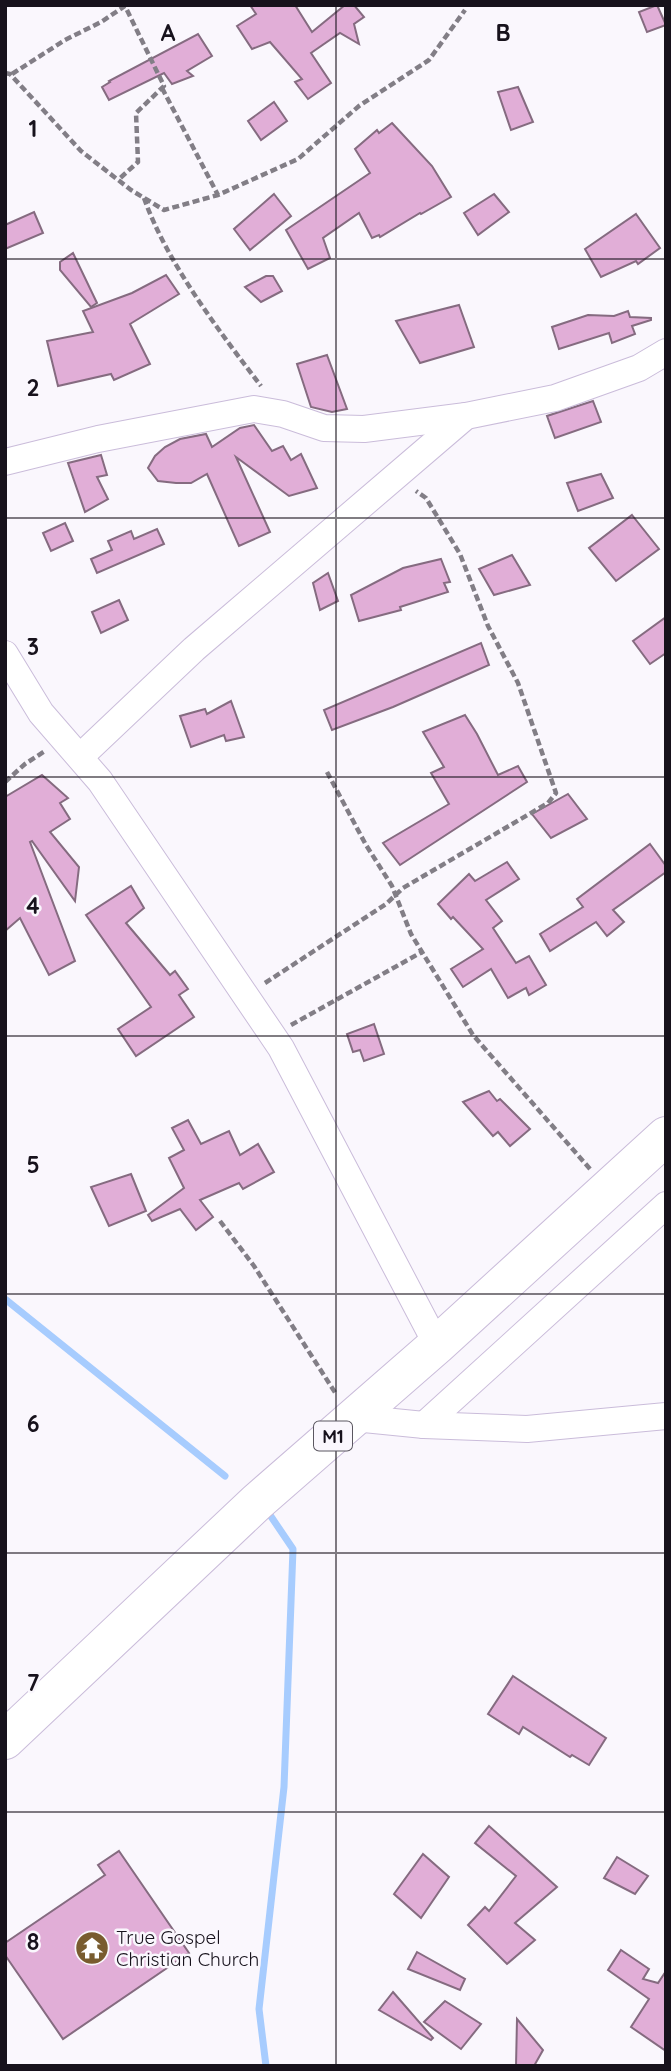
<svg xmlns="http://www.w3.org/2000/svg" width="671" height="2071" font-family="Quicksand,sans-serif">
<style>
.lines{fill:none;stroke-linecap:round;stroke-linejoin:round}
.stream{stroke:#a7ccfe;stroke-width:7}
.building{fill:#e1aed7;stroke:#856b80;stroke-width:2}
.minor-casing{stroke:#cabcda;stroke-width:28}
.trunk-casing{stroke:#cabcda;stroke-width:40}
.path{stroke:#827e86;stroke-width:4.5;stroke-dasharray:7 3.5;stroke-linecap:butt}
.minor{stroke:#fff;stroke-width:26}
.trunk{stroke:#fff;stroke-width:38}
.grid{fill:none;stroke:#17121c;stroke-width:2;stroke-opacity:0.55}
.labels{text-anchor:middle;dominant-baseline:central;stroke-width:5;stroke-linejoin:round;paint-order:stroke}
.shield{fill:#faf7fd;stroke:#5b5760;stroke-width:2}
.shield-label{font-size:18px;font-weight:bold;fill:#17121c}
.poi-label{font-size:19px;fill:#17121c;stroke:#faf7fd;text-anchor:start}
.grid-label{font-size:23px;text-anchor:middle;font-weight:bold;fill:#17121c;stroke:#faf7fd;stroke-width:5;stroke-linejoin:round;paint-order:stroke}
</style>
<rect width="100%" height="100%" fill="#faf7fd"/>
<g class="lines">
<g class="stream">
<path d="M5,1299L225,1476"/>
<path d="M266,2066L259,2009L284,1787L293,1549L270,1515"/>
</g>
</g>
<g class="building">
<path d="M250,5H295L312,32L345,5H354L364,17L354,24L359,44L340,33L311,53L331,83L308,99L295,82L302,79L270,42L252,49L237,26L256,14Z"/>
<path d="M657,5L666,25L647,32L639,12Z"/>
<path d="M198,34L212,56L187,71L193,76L172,84L164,73L109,100L102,87L110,82L109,81Z"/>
<path d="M518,87L533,122L511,130L498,92Z"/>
<path d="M274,102L287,121L261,140L248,121Z"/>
<path d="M392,123L432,166L451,197L421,214L420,213L380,237L379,235L372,238L359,213L323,238L330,258L308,269L286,230L370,173L355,149L377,130L379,133Z"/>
<path d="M274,194L291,216L250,250L234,229Z"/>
<path d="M494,194L509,212L478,235L464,213Z"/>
<path d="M34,212L43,233L5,249V225Z"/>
<path d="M636,214L660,248L638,264L636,261L601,277L585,249Z"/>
<path d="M73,253L97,303L91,307L60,270V262Z"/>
<path d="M166,275L179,294L130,324L150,364L114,380L111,374L58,386L47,341L93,332L83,311L132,293Z"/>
<path d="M266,276H273L282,291L261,302L245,287Z"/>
<path d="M459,305L474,347L420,363L396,321Z"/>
<path d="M628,311L630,317L651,318V320L632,326L635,334L612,343L609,333L559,349L552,327L588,315L614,316Z"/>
<path d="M327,355L347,409L332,412L311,407L297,364Z"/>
<path d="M593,401L601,422L555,438L547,416Z"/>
<path d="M254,425L272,451L283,446L291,460L301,454L317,488L289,496L236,457L270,532L239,546L207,474L191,483H176L158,481L148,468L155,456L165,447L180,439L206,434L212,447L240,428Z"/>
<path d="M101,455L107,475L97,477L108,499L85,512L68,463Z"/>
<path d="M601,474L613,498L578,511L567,483Z"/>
<path d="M632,515L659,549L616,581L589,548Z"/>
<path d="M65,523L73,541L51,551L43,533Z"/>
<path d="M157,529L164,544L97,573L91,559L112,550L108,541L131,531L134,539Z"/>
<path d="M512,555L530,585L494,595L479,569Z"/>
<path d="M441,559L450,582L444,583L448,592L400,607L401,610L359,621L351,595L403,568Z"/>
<path d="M328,573L338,601L320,610L313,583Z"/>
<path d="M119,600L128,620L101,633L92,612Z"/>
<path d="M666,617V653L650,664L633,641Z"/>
<path d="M481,643L489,665L393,707L332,730L324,710Z"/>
<path d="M231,701L244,737L226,741L224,735L191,747L180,716L205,709L207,714Z"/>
<path d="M465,715L477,734L498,775L518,766L527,782L400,865L383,843L449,804L431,773L444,767L423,732Z"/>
<path d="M42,775L68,798L60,803L70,819L50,832L79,867L75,901L32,841L30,842L75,961L49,975L20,918L5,931V797Z"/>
<path d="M568,794L587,819L551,838L532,814Z"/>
<path d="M650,844L666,866V872L613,910L624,922L607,936L596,922L550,951L540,934L583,907L577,899Z"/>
<path d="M507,862L519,879L486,900L502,921L493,928L516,963L529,956L546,985L529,995L526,988L508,998L491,969L463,987L451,969L483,949L453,917L451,919L438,904L469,874L475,881Z"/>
<path d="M131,886L144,908L126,923L170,975L175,971L188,989L179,995L194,1017L136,1056L118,1029L151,1007L86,915Z"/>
<path d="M374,1024L384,1054L364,1061L360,1050L353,1052L347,1034Z"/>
<path d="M489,1091L497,1101L500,1099L530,1129L510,1146L498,1132L493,1136L463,1102Z"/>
<path d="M188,1120L201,1144L229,1131L240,1155L258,1144L274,1172L243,1189L239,1183L200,1200L213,1217L196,1230L180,1209L152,1221L148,1215L184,1188L169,1158L184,1150L172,1128Z"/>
<path d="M131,1174L146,1211L109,1226L91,1187Z"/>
<path d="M513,1676L606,1738L589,1765L572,1755L570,1757L523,1727L519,1734L488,1714Z"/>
<path d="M489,1826L557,1887L515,1923L535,1940L507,1964L468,1925L485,1907L489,1911L516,1876L475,1843Z"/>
<path d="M119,1851L189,1953L63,2039L5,1955V1943L105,1875L98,1865Z"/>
<path d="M423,1854L449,1877L421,1918L394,1894Z"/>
<path d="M617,1857L648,1876L635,1894L604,1878Z"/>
<path d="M621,1950L649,1969L643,1979L658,1983L666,1971V2051L631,2027L649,1999L608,1970Z"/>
<path d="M417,1952L465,1979L460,1990L408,1969Z"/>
<path d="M393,1992L433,2038L431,2040L379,2010Z"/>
<path d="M445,2001L481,2024L461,2049L424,2022Z"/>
<path d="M517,2019L543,2050L534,2066H516Z"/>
</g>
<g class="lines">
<g class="minor-casing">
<g id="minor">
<path d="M5,462L98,439L254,409L283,414L324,428L364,429L466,416L555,398L639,368L666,352"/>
<path d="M5,654L41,713L100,781L281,1048L437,1345"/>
<path d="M80,757L194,649L466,416"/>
<path d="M354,1418L424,1425L527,1429L666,1416"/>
<path d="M424,1425L666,1205"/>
</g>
</g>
<g class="trunk-casing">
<path id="trunk" d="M5,1740L257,1502L437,1345L666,1136"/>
</g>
<g class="path">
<path d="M5,73L10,74L81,151L131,190L164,210L218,195L298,159L359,106L429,60L465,10"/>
<path d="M12,74L65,40L101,22L125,6L164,86L136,113L138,162L118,180"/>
<path d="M162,88L218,195"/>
<path d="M144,198C167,263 219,331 261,386"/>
<path d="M327,772L366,845L392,886L411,934L473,1035L590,1169"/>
<path d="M5,782L25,764L45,751"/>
<path d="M265,983L386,904L403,888L548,803L556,793L518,683L488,626L460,554L426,498L416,491"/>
<path d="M291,1025L422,952"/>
<path d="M220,1221L254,1266L336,1394"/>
</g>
<use href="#minor" class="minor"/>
<use href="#trunk" class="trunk"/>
</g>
<path class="grid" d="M336,5V2066M5,259H666M5,518H666M5,777H666M5,1036H666M5,1294H666M5,1553H666M5,1812H666"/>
<defs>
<g id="temple-disc" transform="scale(1.75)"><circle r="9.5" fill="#795c2f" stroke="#faf7fd"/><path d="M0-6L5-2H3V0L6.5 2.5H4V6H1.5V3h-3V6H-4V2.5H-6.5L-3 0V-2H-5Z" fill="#fff"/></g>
</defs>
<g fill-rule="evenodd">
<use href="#temple-disc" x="92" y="1948"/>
</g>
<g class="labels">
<rect class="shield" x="314" y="1421.5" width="38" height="29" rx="5"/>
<g class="shield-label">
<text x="333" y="1436">M1</text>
</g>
<g class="poi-label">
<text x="116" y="1937">True Gospel<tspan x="116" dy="22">Christian Church</tspan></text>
</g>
</g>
<g class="grid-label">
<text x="168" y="41">A</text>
<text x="503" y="41">B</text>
<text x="33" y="137">1</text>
<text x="33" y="396">2</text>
<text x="33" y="655">3</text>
<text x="33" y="914">4</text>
<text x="33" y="1173">5</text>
<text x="33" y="1432">6</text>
<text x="33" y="1691">7</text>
<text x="33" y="1950">8</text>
</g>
<rect width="671" height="2071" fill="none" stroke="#17121c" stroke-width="14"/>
</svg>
